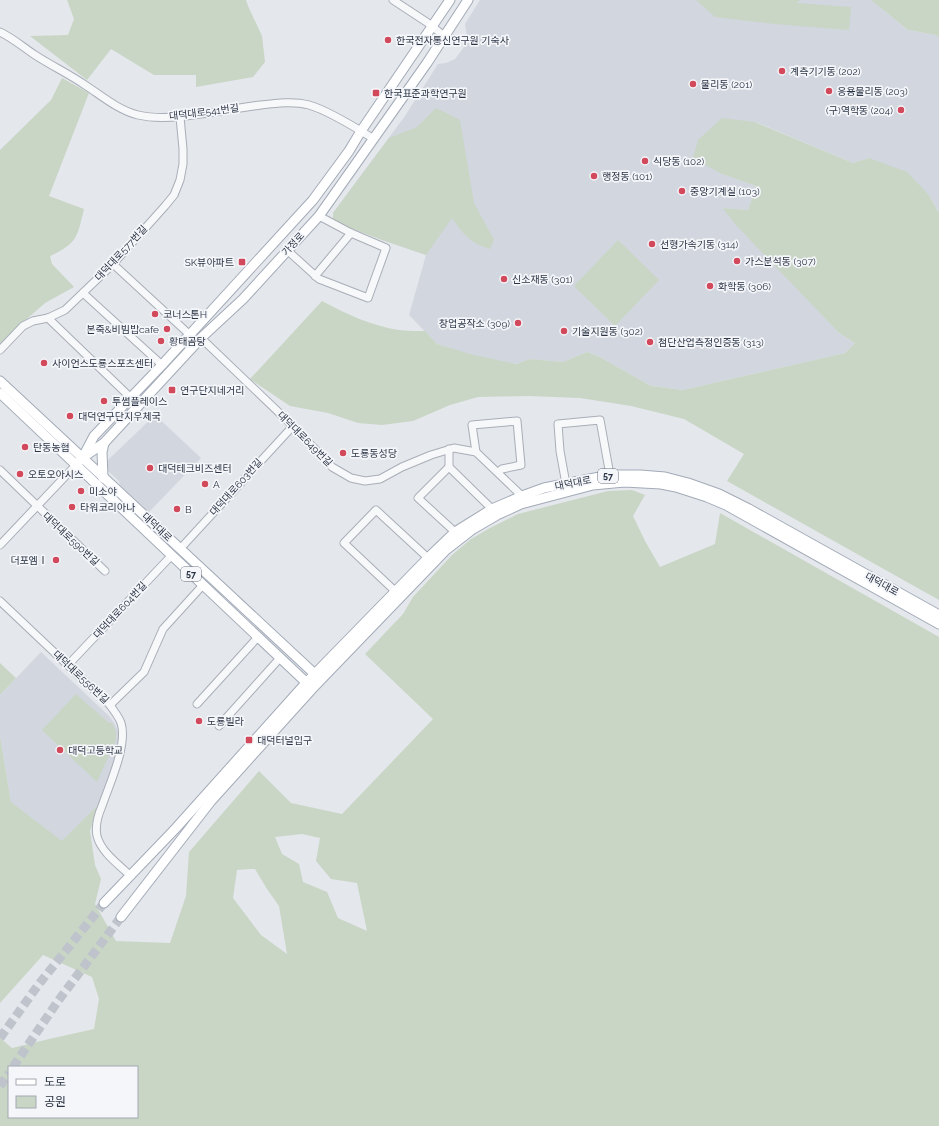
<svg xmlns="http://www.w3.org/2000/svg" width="939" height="1126" font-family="Raleway,'Noto Sans KR',sans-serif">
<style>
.built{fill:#d2d6de}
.green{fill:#c9d6c5;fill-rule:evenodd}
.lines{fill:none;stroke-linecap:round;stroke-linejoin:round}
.major-tunnel{stroke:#bfc3cb;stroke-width:9;stroke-dasharray:9 4.5;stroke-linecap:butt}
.minor-casing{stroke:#a9aeb7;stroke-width:9}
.major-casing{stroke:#a3abb8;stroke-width:11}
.minor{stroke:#f7f8fa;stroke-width:7}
.major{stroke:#fff;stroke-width:9}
.poi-dot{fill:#d1495b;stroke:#f4f6f9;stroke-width:1.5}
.labels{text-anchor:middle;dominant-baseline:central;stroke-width:3.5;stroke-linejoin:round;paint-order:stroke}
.shield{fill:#f4f6f9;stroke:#676e7b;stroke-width:1}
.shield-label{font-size:9px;font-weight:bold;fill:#2b3445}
.poi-label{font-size:10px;fill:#2b3445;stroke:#f4f6f9;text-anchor:start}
.street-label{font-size:10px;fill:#2b3445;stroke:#f4f6f9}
</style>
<rect width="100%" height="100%" fill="#e4e7ec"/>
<g class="built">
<path d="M480,0H871L908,30L936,35L939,38V213L928,194L869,158L853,163L756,122L722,174L756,186L748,210L723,208L839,333L855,343L845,353L683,390L651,386L598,356L587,352L563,362L530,359L516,364L480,358L437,344L409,315L426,255L382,240L333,221V213L405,116L438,64L446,63L455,59L464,47L467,36L465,24Z"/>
<path d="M155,415L201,458L149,512L120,485L119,481L107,470L108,460Z"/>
<path d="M41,652L109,716L115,724L119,734V745L99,804L62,842L11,802L0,736V695Z"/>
</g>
<g class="green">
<path d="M67,0H246L248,6L262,36L265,62L253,77L196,87V75H154L111,49L87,80L30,36L68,35L74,19Z"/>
<path d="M696,0H801L796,3L851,7L849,30L775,24L715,17Z"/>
<path d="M871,0H939V38L936,35L908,30Z"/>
<path d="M62,78L89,93L49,196L84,209C77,237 78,243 50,256L52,264L74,287L45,303L13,331L0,345V150L51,100Z"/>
<path d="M436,108L460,120L474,203L494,240L490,249C470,243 464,235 452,218L426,255L382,240L333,221V213L389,138L417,127Z"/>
<path d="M722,118L755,122L853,163L869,158L907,172L928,194L939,213V600L727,481L744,454L684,419L631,406L580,398L529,396L478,397L450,405L413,421L382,425L358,423L328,413L290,406L250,379L322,301C346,314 372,326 399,330C407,331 416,331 425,331L437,344L470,354L516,364L530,359L563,362L587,352L598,356L651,386L683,390L845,353L855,343L839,333L734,223L723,208L748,210L756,186L722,174L693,158L698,140Z"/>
<path d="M618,240L659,280L615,326L574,286Z"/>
<path d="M632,490L645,495L633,516L645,541L660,567L715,544L720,513L939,637V1126H0V1038L12,1048L49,1039L94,1029L99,999L92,977L43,955L0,1003V736L11,802L62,841L99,804L90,831L95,865L101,879L95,904L116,941L170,943L186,896L189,852L259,771L291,803L342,814L433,719L365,654L403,614L413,597L452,555L471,539L490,528L518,514L608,491ZM302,834L320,838L316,861L331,879L357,883L367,931L338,918L327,892L303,882L299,864L282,854L275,837ZM250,869H255L267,889L279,906L287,954L261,935L233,898L237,870ZM9,1067H137V1117H9Z"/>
<path d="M0,663L16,678L0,695Z"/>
<path d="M76,694L109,723H112L116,732V740L97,782L42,730Z"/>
</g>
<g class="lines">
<g class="major-tunnel">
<path d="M0,1038L39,984L104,903"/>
<path d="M13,1067L58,1001L121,917"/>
<path d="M0,1086L9,1073"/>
</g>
<g class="minor-casing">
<g id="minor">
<path d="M393,0L428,23L444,36"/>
<path d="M0,32C13,38 24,48 35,55C52,66 69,74 85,85C102,96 118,110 138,115C172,123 225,109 261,105C277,103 294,101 309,105C327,110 358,129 374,139"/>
<path d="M288,251L319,279L368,298L386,248L351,233L319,216"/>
<path d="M113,264L190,335"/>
<path d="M315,276L351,233"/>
<path d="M83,293L162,365"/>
<path d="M48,318L131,398"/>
<path d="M201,338L293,426L332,467L351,478L365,481L380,479L402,467L431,455L454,448L476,452L522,496"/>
<path d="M0,350L23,326L33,321L48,318L65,310L113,264L165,206L174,195L180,180L183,164V149L180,117"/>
<path d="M476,452L472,425L517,421L521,465L502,469L498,472"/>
<path d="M449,467V449"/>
<path d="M0,470L105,571"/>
<path d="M566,484L560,451L558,424L600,420L610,475"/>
<path d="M455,532L418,498L449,467L492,509"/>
<path d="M0,545L76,465"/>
<path d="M180,549L293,426"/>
<path d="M395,591L344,543L376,510L428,558"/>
<path d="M0,601L110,705C114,711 119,717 121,723C128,745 109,785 102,806C98,815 95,826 97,836C101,852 119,865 131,876"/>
<path d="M68,665L172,555"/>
<path d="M197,704L258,637"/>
<path d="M110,705L144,672L163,629L203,585"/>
<path d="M219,726L280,658"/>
</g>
</g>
<g class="major-casing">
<g id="major">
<path d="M0,381L318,677"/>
<path d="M0,393L310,686"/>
<path d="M84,455L94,436L162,365L313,200L349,151L361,131L450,0"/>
<path d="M76,465L82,458L104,443L201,338L243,299L319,216L427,63L468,0"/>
<path d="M103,478L102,452L104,443"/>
<path d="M104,903L176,828L306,683L428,558L455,532L492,509L522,496L544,488L610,475H640L665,477L688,483L719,494L749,509L939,615"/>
<path d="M121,917L211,801L312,689L446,550L473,529L497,515L521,504L593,485L624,482L661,484L676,487L707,497L726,505L939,624"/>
</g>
</g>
<use href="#minor" class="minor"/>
<use href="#major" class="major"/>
</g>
<g class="poi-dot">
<circle cx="388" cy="40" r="4"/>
<circle cx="782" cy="71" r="4"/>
<circle cx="693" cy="84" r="4"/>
<circle cx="829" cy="91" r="4"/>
<rect x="372" y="89" width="8" height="8" rx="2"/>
<circle cx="901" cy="110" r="4"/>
<circle cx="645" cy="161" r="4"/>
<circle cx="594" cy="176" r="4"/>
<circle cx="682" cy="191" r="4"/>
<circle cx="652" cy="244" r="4"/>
<circle cx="737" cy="261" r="4"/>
<rect x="238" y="258" width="8" height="8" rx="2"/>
<circle cx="504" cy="279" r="4"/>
<circle cx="710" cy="286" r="4"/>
<circle cx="155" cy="314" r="4"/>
<circle cx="518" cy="323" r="4"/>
<circle cx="167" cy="329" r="4"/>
<circle cx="564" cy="331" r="4"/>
<circle cx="161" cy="341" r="4"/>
<circle cx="650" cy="342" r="4"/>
<circle cx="44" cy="363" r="4"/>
<rect x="168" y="386" width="8" height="8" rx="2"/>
<circle cx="104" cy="401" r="4"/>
<circle cx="70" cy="416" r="4"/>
<circle cx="25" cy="447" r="4"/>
<circle cx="343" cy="453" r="4"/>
<circle cx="150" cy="468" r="4"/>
<circle cx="20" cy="474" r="4"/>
<circle cx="205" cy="484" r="4"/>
<circle cx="81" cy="491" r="4"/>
<circle cx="72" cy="507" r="4"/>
<circle cx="177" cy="509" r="4"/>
<circle cx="56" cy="560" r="4"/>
<circle cx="199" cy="721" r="4"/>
<rect x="245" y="736" width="8" height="8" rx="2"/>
<circle cx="60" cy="750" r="4"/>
</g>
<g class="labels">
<g class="shield">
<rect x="598" y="469" width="20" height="14" rx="3"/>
<rect x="181" y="567" width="20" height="14" rx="3"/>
</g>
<g class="shield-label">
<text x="608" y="476">57</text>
<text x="191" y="574">57</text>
</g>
<g class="poi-label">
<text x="396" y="40">한국전자통신연구원 기숙사</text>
<text x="790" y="71">계측기기동 (202)</text>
<text x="701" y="84">물리동 (201)</text>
<text x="837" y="91">응용물리동 (203)</text>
<text x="384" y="93">한국표준과학연구원</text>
<text x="893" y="110" text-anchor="end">(구)역학동 (204)</text>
<text x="653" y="161">식당동 (102)</text>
<text x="602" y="176">행정동 (101)</text>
<text x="690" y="191">중앙기계실 (103)</text>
<text x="660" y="244">선형가속기동 (314)</text>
<text x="745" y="261">가스분석동 (307)</text>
<text x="234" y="262" text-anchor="end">SK뷰아파트</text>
<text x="512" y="279">신소재동 (301)</text>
<text x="718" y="286">화학동 (306)</text>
<text x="163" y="314">코너스톤H</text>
<text x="510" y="323" text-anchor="end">창업공작소 (309)</text>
<text x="159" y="329" text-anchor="end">본죽&amp;비빔밥cafe</text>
<text x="572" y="331">기술지원동 (302)</text>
<text x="169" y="341">황태곰탕</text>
<text x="658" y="342">첨단산업측정인증동 (313)</text>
<text x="52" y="363">사이언스도룡스포츠센터</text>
<text x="180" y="390">연구단지네거리</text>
<text x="112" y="401">투썸플레이스</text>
<text x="78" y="416">대덕연구단지우체국</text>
<text x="33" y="447">탄동농협</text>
<text x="351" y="453">도룡동성당</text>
<text x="158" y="468">대덕테크비즈센터</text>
<text x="28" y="474">오토오아시스</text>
<text x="213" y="484">A</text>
<text x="89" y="491">미소야</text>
<text x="80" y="507">타워코리아나</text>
<text x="185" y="509">B</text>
<text x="48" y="560" text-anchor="end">더포엠Ⅰ</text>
<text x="207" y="721">도룡빌라</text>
<text x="257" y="740">대덕터널입구</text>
<text x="68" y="750">대덕고등학교</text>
</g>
<g class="street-label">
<text transform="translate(204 112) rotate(-7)">대덕대로541번길</text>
<text transform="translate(293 244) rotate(-48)">가정로</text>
<text transform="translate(121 253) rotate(-47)">대덕대로577번길</text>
<text transform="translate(305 439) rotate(45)">대덕대로649번길</text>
<text transform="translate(573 483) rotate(-11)">대덕대로</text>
<text transform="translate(236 487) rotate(-48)">대덕대로603번길</text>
<text transform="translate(157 527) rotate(43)">대덕대로</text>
<text transform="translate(71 539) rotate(43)">대덕대로590번길</text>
<text transform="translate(882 584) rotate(29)">대덕대로</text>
<text transform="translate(120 610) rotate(-47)">대덕대로604번길</text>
<text transform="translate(81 677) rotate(43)">대덕대로556번길</text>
</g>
</g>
<rect x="8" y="1066" width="130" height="52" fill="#f4f6f9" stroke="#a4a8b1"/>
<rect x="16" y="1079" width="20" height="6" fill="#ffffff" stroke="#a4a8b1"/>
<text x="44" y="1086" font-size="12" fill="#2b3445">도로</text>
<rect x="16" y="1096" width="20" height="12" fill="#c9d6c5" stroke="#a4a8b1"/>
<text x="44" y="1106" font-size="12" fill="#2b3445">공원</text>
</svg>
